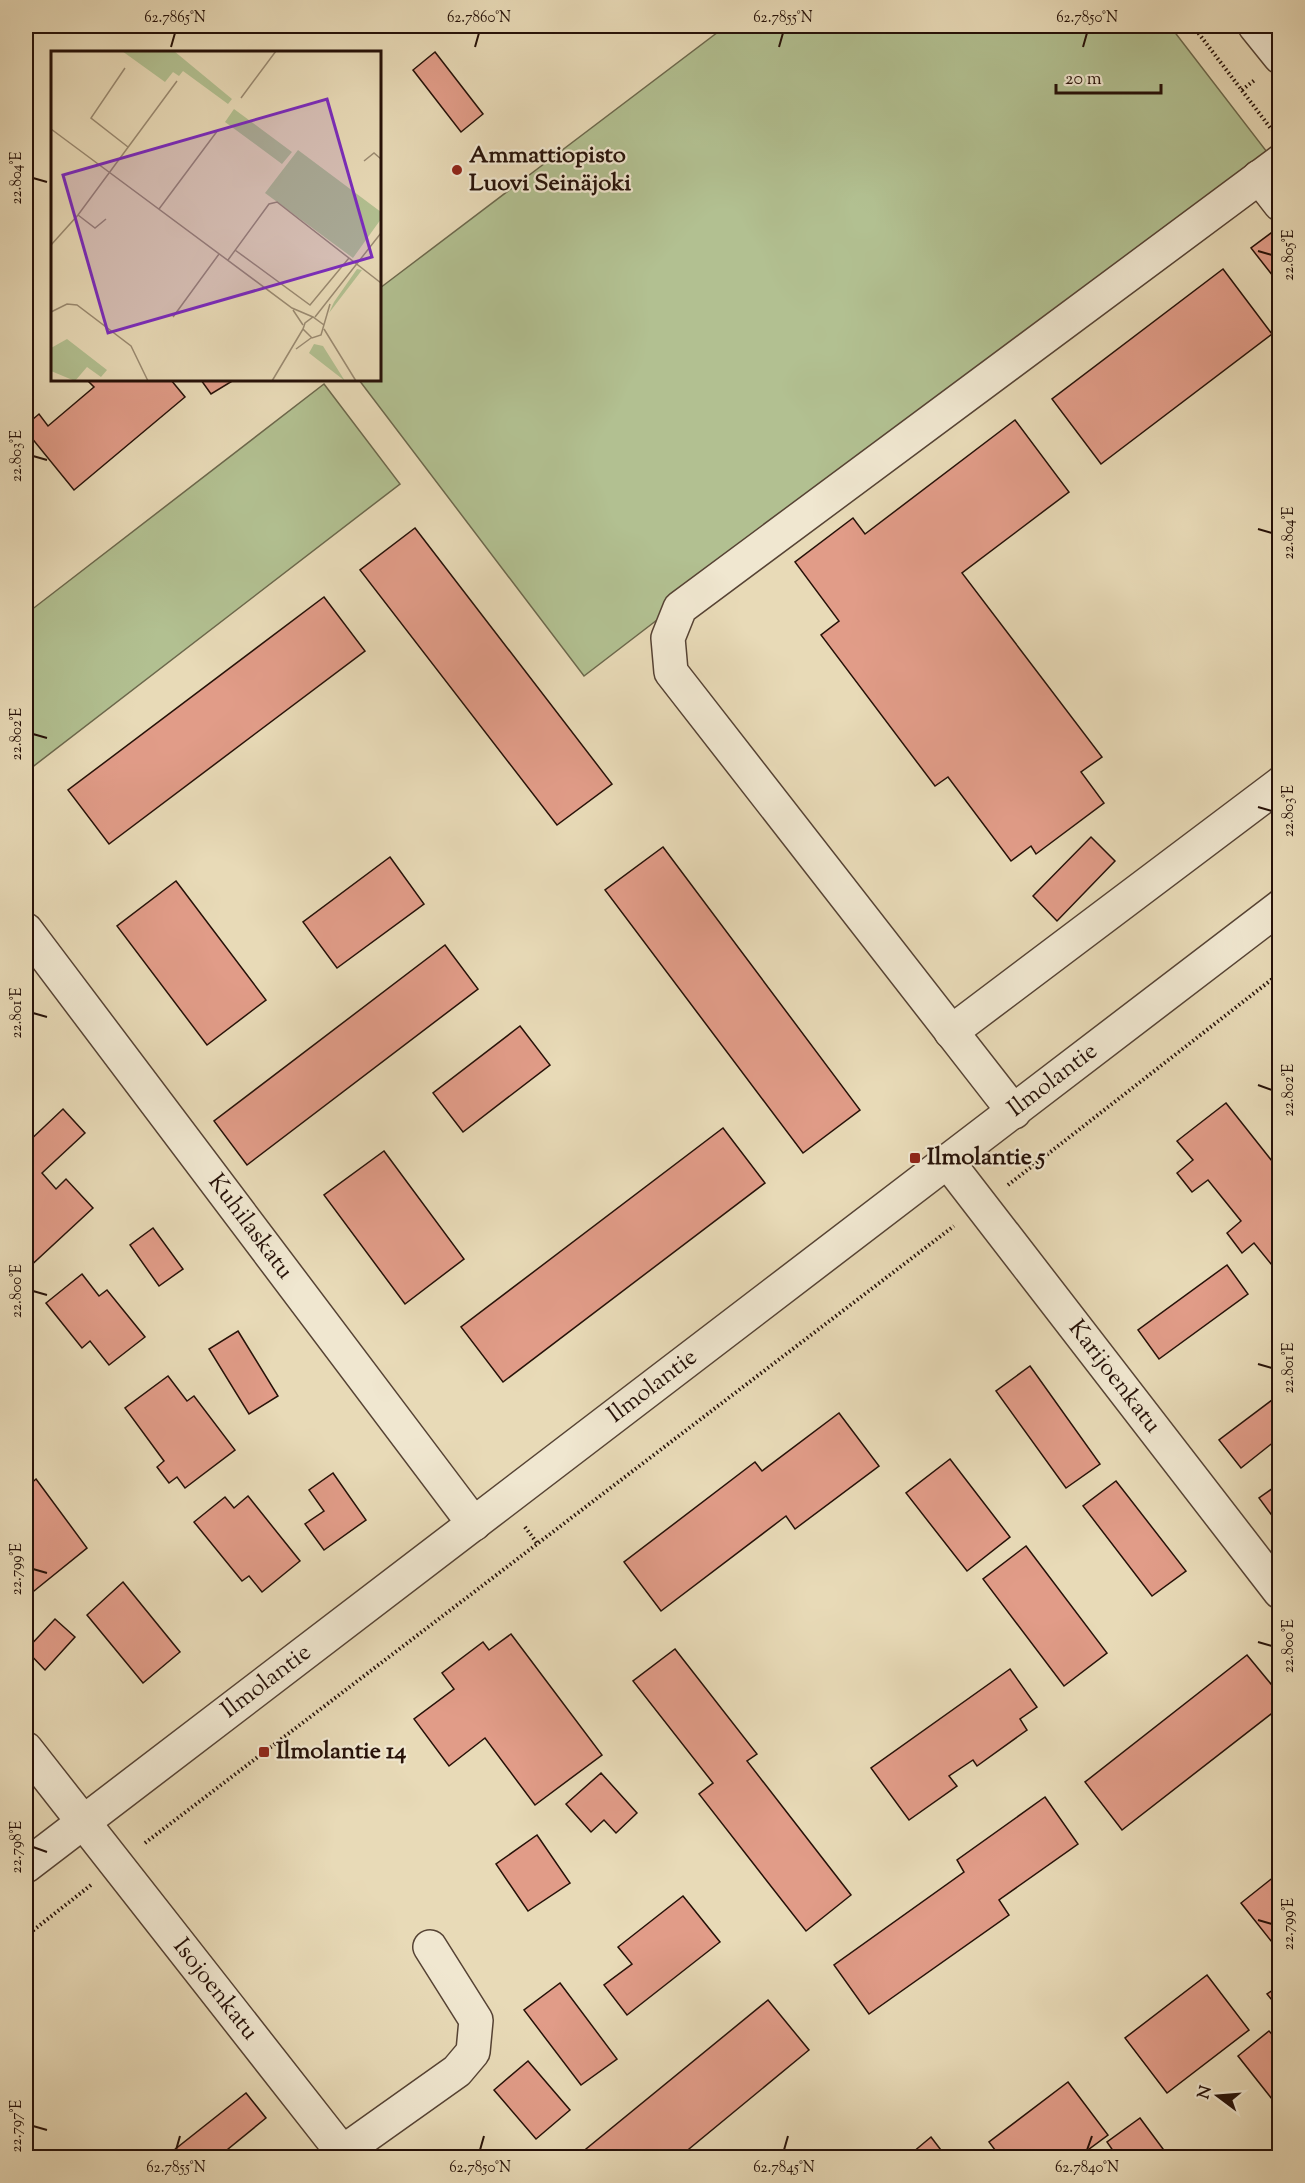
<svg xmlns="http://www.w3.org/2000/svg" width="1305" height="2183" font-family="'Sorts Mill Goudy',serif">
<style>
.green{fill:#b2c091;stroke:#6c684c;stroke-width:1.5}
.building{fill:#e19c88;stroke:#261108;stroke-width:1.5}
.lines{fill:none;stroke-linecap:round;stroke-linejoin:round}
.minor-casing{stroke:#564334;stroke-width:36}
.path{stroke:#261108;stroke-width:4;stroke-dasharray:1.5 3;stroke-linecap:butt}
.minor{stroke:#f0e7d0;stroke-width:33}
.ticks{fill:none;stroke:#261108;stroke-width:2}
.poi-dot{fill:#8f2418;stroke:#f0e7d0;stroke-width:2}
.labels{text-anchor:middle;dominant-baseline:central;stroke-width:4.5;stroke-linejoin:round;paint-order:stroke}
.poi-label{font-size:24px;font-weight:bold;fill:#261108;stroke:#f0e7d0;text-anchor:start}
.street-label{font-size:24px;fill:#261108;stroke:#f0e7d0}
.inset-road{fill:none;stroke:#9a8a71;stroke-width:1.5}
.view{fill:#7b2cbf;fill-opacity:0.15;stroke:#7b2cbf;stroke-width:3}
.inset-edge{fill:none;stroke:#261108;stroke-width:3}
.neatline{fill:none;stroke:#261108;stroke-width:2}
.ticks-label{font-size:15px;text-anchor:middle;fill:#261108}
</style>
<rect width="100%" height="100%" fill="#e8dab7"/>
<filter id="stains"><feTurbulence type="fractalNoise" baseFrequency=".00333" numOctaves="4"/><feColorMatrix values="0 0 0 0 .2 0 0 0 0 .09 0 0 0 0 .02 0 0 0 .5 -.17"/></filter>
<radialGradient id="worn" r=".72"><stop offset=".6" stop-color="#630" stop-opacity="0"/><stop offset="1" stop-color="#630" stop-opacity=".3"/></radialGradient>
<g class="green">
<path d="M726,26H1170L1267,152L584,676L359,380H380V288Z"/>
<path d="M324,384L400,484L26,772V614Z"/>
</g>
<g class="building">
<path d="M435,52L483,114L461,132L413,70Z"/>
<path d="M1279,227H1280V285L1251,248Z"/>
<path d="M1223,269L1272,334L1101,464L1052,399Z"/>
<path d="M87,380H171L185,397L74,490L26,431V425L39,414L48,426L94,387Z"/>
<path d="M201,380H234L211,394Z"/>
<path d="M1015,420L1069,492L962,573L1102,757L1081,772L1104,803L1036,854L1031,846L1011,861L948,777L935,786L821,635L839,621L795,562L853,518L865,534Z"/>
<path d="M415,528L612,784L557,825L360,570Z"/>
<path d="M324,597L365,651L109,844L68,790Z"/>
<path d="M1091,837L1115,861L1057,921L1033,896Z"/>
<path d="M663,847L860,1110L803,1153L605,890Z"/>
<path d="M390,857L424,904L337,968L303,922Z"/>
<path d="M176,881L266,1000L207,1045L117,926Z"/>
<path d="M445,945L478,989L247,1165L214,1121Z"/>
<path d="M520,1026L550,1065L463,1132L433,1093Z"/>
<path d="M1226,1103L1280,1171V1275L1254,1243L1242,1253L1227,1233L1241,1221L1208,1180L1192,1192L1177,1173L1193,1160L1177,1141Z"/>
<path d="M63,1109L85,1133L42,1173L56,1189L66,1179L93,1208L26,1270V1144Z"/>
<path d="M723,1128L765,1183L503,1382L461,1327Z"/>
<path d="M384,1151L464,1259L405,1304L324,1195Z"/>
<path d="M153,1228L183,1269L159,1286L130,1245Z"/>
<path d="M1227,1265L1248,1294L1159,1359L1138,1330Z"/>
<path d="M82,1274L99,1296L107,1290L145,1337L109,1365L90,1341L82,1348L46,1303Z"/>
<path d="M238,1331L278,1396L249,1414L209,1349Z"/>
<path d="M1030,1366L1100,1464L1066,1488L996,1391Z"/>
<path d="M168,1376L187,1401L194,1396L235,1450L185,1488L177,1477L169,1483L157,1467L164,1461L125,1408Z"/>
<path d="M1280,1394V1437L1241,1468L1219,1440Z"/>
<path d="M839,1413L879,1466L795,1529L786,1516L661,1611L624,1562L755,1462L762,1471Z"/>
<path d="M950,1459L1010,1537L967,1571L906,1493Z"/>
<path d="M333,1473L366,1520L324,1550L305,1524L324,1511L309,1490Z"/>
<path d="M36,1479L87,1548L34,1591L26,1581V1488Z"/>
<path d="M1116,1481L1186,1571L1152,1596L1083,1506Z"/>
<path d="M1280,1483V1524L1279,1525L1259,1498Z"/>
<path d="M248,1496L300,1561L262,1592L249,1576L242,1581L194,1522L225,1497L234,1508Z"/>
<path d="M1026,1546L1107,1653L1064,1686L983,1579Z"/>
<path d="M123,1582L180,1652L143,1683L87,1615Z"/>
<path d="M55,1619L75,1637L45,1670L26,1650Z"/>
<path d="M511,1634L602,1755L535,1805L485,1738L449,1766L414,1719L454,1689L442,1673L483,1642L489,1650Z"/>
<path d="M675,1649L757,1754L747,1761L851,1895L806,1931L699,1794L713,1783L633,1681Z"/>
<path d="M1247,1655L1280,1695V1707L1122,1830L1085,1782Z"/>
<path d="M1010,1669L1037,1707L1020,1719L1027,1730L977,1766L973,1760L949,1776L957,1786L909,1820L871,1768Z"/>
<path d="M601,1773L637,1813L616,1833L604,1820L591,1832L566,1804Z"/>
<path d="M1045,1797L1078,1844L999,1900L1009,1915L869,2014L834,1965L964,1872L957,1860Z"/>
<path d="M537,1835L570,1883L528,1911L496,1864Z"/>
<path d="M1280,1872V1951H1279L1241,1903Z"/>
<path d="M683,1896L720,1942L627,2015L604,1985L632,1964L618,1947Z"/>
<path d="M1207,1975L1249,2030L1167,2093L1125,2038Z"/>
<path d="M560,1983L617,2059L581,2085L524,2010Z"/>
<path d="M1280,1985V2010L1267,1994Z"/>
<path d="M768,2000L809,2050L678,2158H575Z"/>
<path d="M1269,2031L1280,2043V2101L1276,2104L1238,2056Z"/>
<path d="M528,2061L570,2110L536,2139L494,2090Z"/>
<path d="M1068,2082L1108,2135L1077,2158H1001L989,2142Z"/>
<path d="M246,2093L266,2118L217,2158H164Z"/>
<path d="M1140,2118L1169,2157V2158H1118L1107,2142Z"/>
<path d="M931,2137L947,2158H906Z"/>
</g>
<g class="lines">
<g class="minor-casing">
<g id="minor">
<path d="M1255,26L1280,57"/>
<path d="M1259,177L1280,204"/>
<path id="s1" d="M26,930L474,1524"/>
<path d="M951,1032L1280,784"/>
<path d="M1014,1112L671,672L668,638L680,608L1280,162"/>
<path id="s2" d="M947,1161L1280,1592"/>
<path id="s3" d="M26,1749L347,2158"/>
<path id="s4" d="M26,1866L1280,907"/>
<path d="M343,2152L457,2071L473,2052L476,2020L430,1947"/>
</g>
</g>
<g class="path">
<path d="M1193,26L1272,130"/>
<path d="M1242,90L1256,79"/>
<path d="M1008,1185L1280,973"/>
<path d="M525,1527L537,1543"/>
<path d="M145,1843L954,1226"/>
<path d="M26,1936L91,1885"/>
</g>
<use href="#minor" class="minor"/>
</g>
<path class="ticks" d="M171,47L175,33M475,47L479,33M779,47L783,33M1083,47L1087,33M33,178L47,182M1258,251L1272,255M33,456L47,460M1258,529L1272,533M33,734L47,738M1258,807L1272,811M33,1013L47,1017M1258,1085L1272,1090M33,1291L47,1295M1258,1364L1272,1368M33,1569L47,1573M1258,1642L1272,1646M33,1847L47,1852M1258,1920L1272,1924M33,2126L47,2130M176,2150L180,2136M480,2150L484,2136M784,2150L788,2136M1087,2150L1092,2136"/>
<g class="poi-dot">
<circle cx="457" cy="170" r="6"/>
<rect x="909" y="1152" width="12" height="12" rx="3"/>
<rect x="258" y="1746" width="12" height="12" rx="3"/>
</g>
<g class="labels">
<g class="poi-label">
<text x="469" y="156">Ammattiopisto<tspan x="469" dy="28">Luovi Seinäjoki</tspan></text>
<text x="927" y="1158">Ilmolantie 5</text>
<text x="276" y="1752">Ilmolantie 14</text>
</g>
<g class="street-label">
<text stroke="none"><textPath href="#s4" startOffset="1293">Ilmolantie</textPath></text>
<text stroke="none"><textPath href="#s1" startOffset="372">Kuhilaskatu</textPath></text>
<text stroke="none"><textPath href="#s2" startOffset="273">Karijoenkatu</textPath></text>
<text stroke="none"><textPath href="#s4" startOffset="789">Ilmolantie</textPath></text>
<text stroke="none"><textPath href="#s4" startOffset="303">Ilmolantie</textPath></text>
<text stroke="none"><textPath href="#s3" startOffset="306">Isojoenkatu</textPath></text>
</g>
</g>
<g transform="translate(51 51)">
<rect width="330" height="330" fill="#e8dab7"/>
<path d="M71,0H123L181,48L177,53L132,20L128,25L122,21L114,31ZM183,58L241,101L231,113L174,71ZM247,99L330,161V168L302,207L214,142ZM306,218L311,219L278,262L283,251ZM16,288L56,319L50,326L36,316L24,330L0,320V297ZM263,293L272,295L294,330L258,302Z" fill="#b2c091"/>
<path class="inset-road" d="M74,17L40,67L77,96M190,47L225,0M0,78L241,257L262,266M313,110L323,102L330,108M108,158L167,79M27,164L44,177L55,168M0,194L27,164L126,30M184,199L259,254L298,207M177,209L218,153L226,151L330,232M242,259L252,274M0,261L16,253L26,254L80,295L97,330M122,266L168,203M264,266L330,182M273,274L262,266L254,272L252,278L261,287L270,284L279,253M273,278L305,330M245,298L260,287M221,330L252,278"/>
<path class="view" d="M276,48L321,206L57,282L12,124Z"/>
<rect width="330" height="330" class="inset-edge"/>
</g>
<rect width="1305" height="2183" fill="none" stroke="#e8dab7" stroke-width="66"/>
<g transform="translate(1218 2096) rotate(286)" stroke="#f0e7d0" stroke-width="4.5" paint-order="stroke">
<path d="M0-4.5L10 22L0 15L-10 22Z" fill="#261108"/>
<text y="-9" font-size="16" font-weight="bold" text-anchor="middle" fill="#261108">N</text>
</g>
<path d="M1056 84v9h105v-9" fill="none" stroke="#261108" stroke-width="3"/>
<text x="1065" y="84" font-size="18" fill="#261108" stroke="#f0e7d0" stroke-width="4.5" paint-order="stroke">20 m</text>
<rect x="33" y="33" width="1239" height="2117" class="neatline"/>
<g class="ticks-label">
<text x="175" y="22">62.7865°N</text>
<text x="479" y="22">62.7860°N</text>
<text x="783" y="22">62.7855°N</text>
<text x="1087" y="22">62.7850°N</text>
<text transform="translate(16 178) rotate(-90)" y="5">22.804°E</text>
<text transform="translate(1288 255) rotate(-90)" y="5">22.805°E</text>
<text transform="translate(16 456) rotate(-90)" y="5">22.803°E</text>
<text transform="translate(1288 533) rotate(-90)" y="5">22.804°E</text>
<text transform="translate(16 734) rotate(-90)" y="5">22.802°E</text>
<text transform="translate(1288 811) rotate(-90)" y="5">22.803°E</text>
<text transform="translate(16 1013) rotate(-90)" y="5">22.801°E</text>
<text transform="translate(1288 1090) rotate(-90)" y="5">22.802°E</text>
<text transform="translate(16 1291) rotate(-90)" y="5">22.800°E</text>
<text transform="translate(1288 1368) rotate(-90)" y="5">22.801°E</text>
<text transform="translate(16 1569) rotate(-90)" y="5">22.799°E</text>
<text transform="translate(1288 1646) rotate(-90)" y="5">22.800°E</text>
<text transform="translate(16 1847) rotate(-90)" y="5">22.798°E</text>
<text transform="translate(1288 1924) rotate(-90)" y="5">22.799°E</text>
<text transform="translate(16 2126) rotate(-90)" y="5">22.797°E</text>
<text x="176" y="2172">62.7855°N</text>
<text x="480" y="2172">62.7850°N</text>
<text x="784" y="2172">62.7845°N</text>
<text x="1087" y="2172">62.7840°N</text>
</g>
<rect width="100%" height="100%" filter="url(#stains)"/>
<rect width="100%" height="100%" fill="url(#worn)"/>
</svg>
